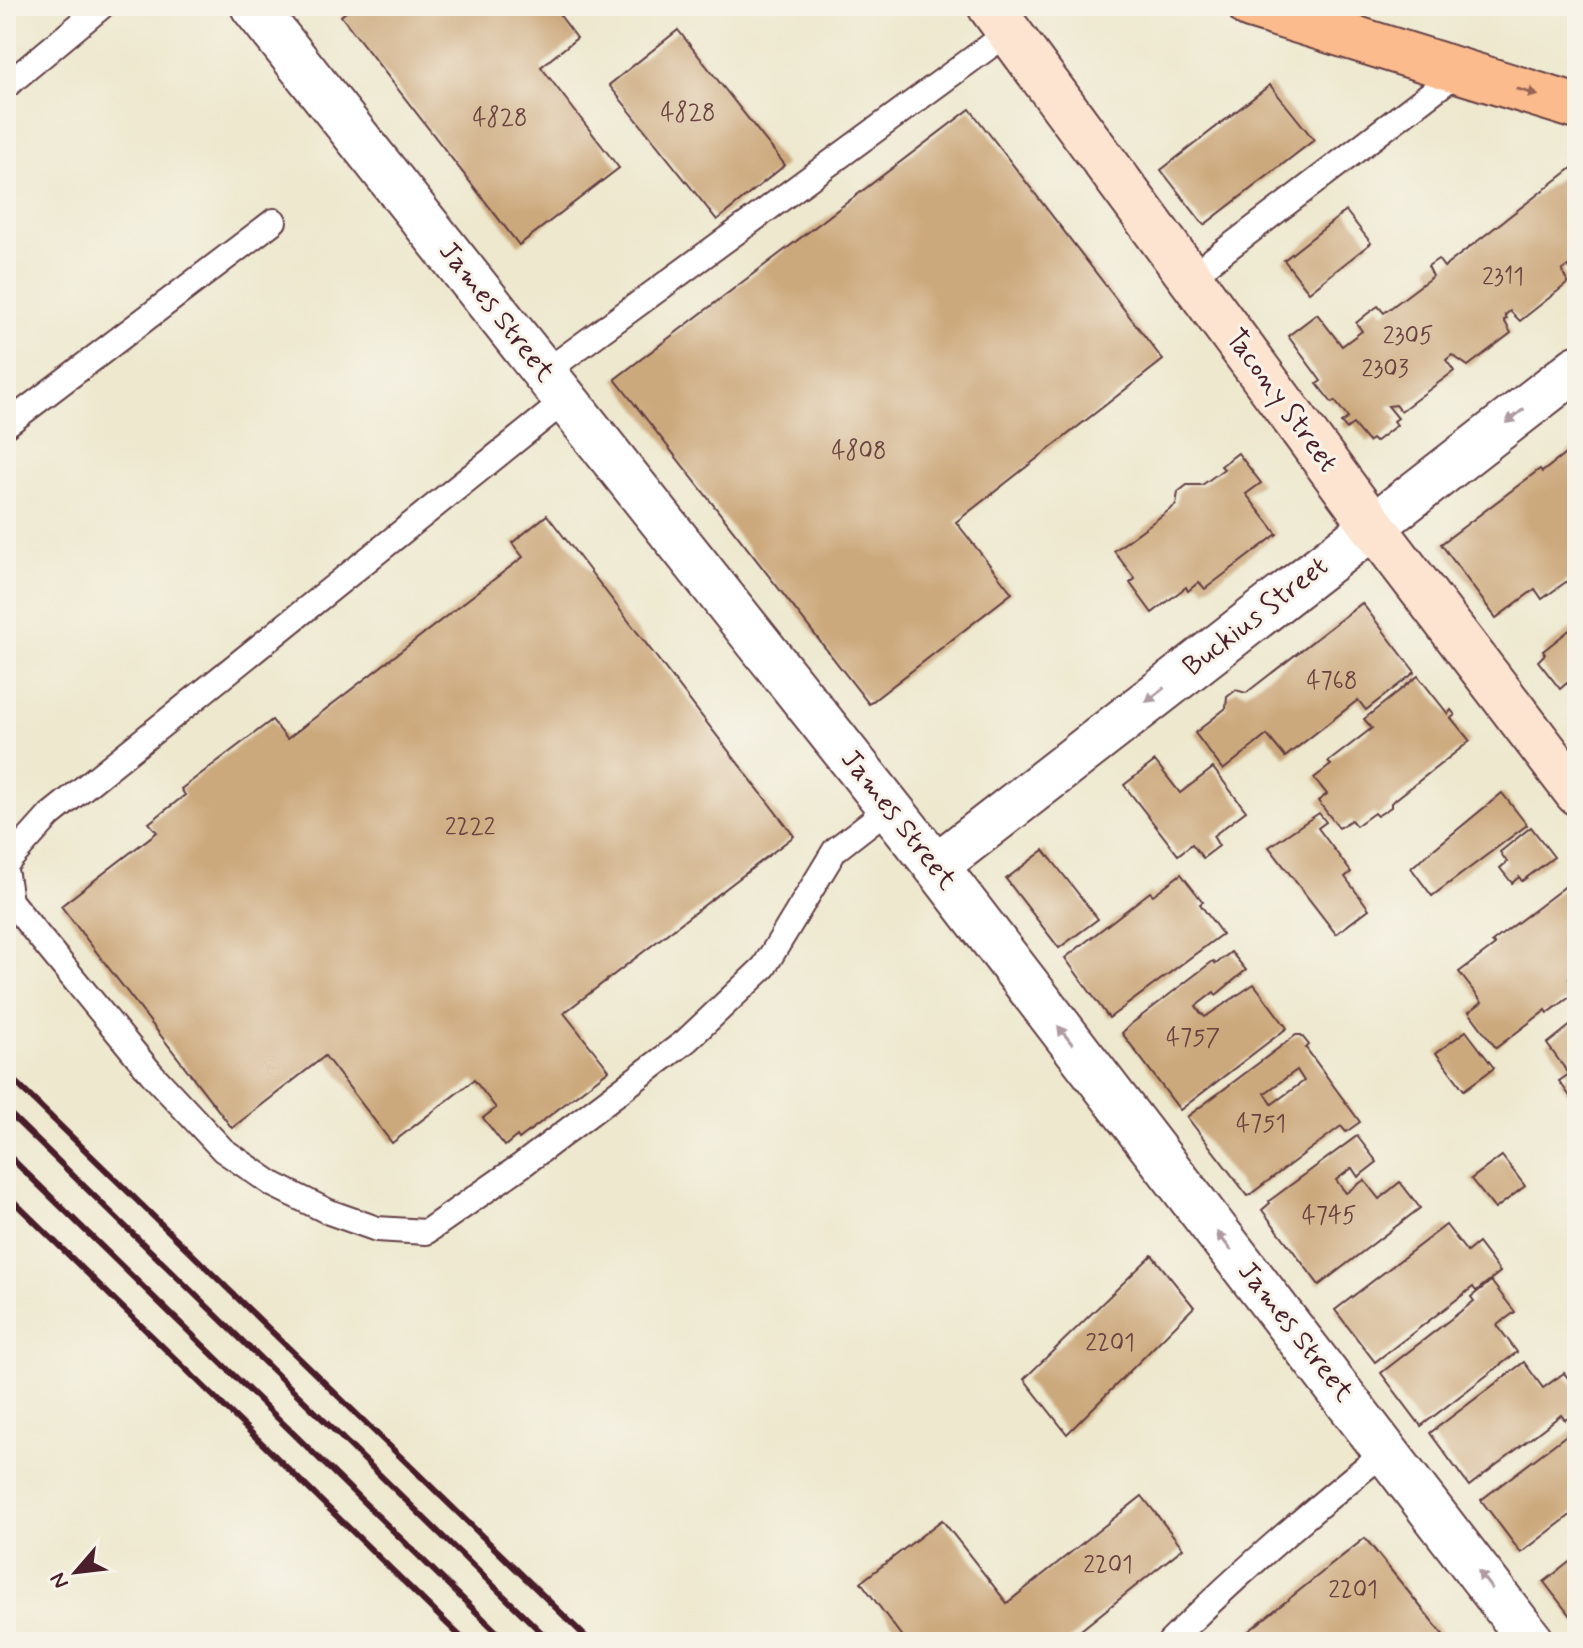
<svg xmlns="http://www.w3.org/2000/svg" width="1583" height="1648" font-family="Mynerve,sans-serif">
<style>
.building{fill:#cca97d;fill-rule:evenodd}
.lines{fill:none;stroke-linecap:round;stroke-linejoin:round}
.service-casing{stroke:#623d43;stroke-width:28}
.minor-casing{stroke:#623d43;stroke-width:48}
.secondary-casing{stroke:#623d43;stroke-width:48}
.primary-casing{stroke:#623d43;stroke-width:48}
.service{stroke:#fff;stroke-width:24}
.minor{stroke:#fff;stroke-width:44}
.secondary{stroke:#fde4d1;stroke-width:44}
.primary{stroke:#fbbb8c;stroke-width:44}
.rail{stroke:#4a1f2b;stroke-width:6}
.oneway{fill:#9a6557}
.oneway2{fill:#ae9aa0}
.labels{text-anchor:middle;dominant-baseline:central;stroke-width:6;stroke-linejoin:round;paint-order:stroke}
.number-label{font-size:24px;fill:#6a4240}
.street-label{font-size:28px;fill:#4a1f2b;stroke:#f7f3e8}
</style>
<rect width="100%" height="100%" fill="#f7f3e8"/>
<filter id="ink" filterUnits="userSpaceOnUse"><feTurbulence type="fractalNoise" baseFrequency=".0125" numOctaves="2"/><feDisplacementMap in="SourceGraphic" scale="16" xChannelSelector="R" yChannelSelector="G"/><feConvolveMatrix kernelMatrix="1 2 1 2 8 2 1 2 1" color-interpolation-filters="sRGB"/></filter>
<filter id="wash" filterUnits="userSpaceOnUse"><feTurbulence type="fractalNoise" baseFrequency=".006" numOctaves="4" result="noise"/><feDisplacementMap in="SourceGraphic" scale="32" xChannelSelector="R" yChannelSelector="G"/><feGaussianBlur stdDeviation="1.8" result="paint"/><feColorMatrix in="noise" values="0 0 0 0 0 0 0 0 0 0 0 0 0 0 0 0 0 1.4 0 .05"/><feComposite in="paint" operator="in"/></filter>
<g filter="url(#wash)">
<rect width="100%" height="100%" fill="#ede8ce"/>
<g id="blocks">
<g class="building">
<path d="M353,6H553L577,38L541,67L619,168L519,245L341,16Z"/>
<path d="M678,30L785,165L717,220L609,85Z"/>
<path d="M1270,85L1314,140L1204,225L1161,170Z"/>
<path d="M970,109L1163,360L956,522L1012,593L869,704L615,379Z"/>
<path d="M1577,164V278L1568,266L1562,271L1568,283L1520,321L1510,311L1505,315L1507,319L1504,320L1511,333L1468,366L1452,355L1446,360L1454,371L1401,411L1396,405L1388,406L1398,418L1394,421L1397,425L1375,442L1372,439L1368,442L1353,424L1346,429L1341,423L1348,418L1335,401L1332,403L1317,384L1321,381L1288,336L1317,314L1342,346L1362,331L1356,323L1367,314L1378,306L1384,313L1433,276L1428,266L1438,259L1444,267Z"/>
<path d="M1346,211L1371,243L1309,292L1284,260Z"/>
<path d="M1577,445V574L1542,599L1535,589L1496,618L1441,544L1540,469L1542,472Z"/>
<path d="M1238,453L1261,483L1246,494L1277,534L1205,589L1199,582L1188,591L1186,587L1152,613L1130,583L1135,579L1114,551L1176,505L1178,492L1187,485H1202L1224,469L1221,466Z"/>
<path d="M547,515L794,836L564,1013L609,1070L519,1139L517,1136L505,1146L483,1118L496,1108L474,1080L392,1143L325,1056L232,1128L61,906L157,832L149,823L185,795L181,789L272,720L287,739L523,557L512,543Z"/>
<path d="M1362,603L1415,672L1366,710L1358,700L1285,757L1267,735L1223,770L1195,733L1226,708L1227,697L1236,690L1246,693Z"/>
<path d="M1577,624V695L1567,683L1560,689L1538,661L1545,654L1543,651Z"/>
<path d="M1418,676L1448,714L1451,710L1455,715L1451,718L1470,741L1391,803V807L1385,811L1377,816L1374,813L1356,826L1351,820L1339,828L1318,801L1327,794L1314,778L1331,765L1328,762L1372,728L1364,719Z"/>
<path d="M1155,761L1180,793L1213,768L1246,811L1213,836L1219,846L1203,858L1192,844L1178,855L1124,785Z"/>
<path d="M1502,793L1527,825L1432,896L1411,868Z"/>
<path d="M1319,813L1326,822L1318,828L1351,872L1345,877L1369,909L1336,934L1269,847Z"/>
<path d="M1531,827L1554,857L1522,881L1519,877L1512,883L1500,868L1507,862L1500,852Z"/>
<path d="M1044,850L1098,919L1059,948L1006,879Z"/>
<path d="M1181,874L1203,902L1200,904L1222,934L1109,1018L1065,958L1150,892L1153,895Z"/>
<path d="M1575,879L1577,973L1569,979L1575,987L1571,990L1574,994L1548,1013L1546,1010L1496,1048L1469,1012L1482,1002L1459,972L1495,945L1492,942Z"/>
<path d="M1231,952L1246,970L1216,995L1214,992L1196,1006L1200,1012L1205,1017L1254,984L1287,1028L1180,1110L1122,1033L1131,1024L1213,961L1216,964Z"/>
<path d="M1577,1020V1106L1559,1081L1569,1074L1547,1044Z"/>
<path d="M1466,1031L1494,1068L1464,1090L1436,1053Z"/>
<path d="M1296,1035H1301L1309,1045L1306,1048L1360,1122L1346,1132L1341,1126L1248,1196L1187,1117ZM1297,1070L1304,1081L1272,1104L1265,1093Z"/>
<path d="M1357,1136L1377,1162L1358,1177L1352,1168L1336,1180L1346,1193L1364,1180L1379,1199L1400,1182L1420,1208L1319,1285L1262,1210L1270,1203L1269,1201Z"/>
<path d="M1502,1156L1525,1186L1495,1209L1471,1179Z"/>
<path d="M1446,1225L1467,1252L1478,1243L1500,1272L1476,1291L1473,1287L1375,1362L1335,1310Z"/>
<path d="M1152,1255L1194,1307L1067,1434L1024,1379Z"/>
<path d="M1491,1281L1515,1312L1497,1325L1517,1352L1421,1426L1381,1373L1474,1301L1471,1297Z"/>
<path d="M1524,1362L1543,1388L1564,1373L1577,1390V1411L1565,1420L1561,1415L1469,1486L1430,1433Z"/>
<path d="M1577,1427V1510L1521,1553L1481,1500Z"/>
<path d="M1142,1496L1183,1548L1066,1642H906L861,1582L942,1520L1007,1603Z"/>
<path d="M1365,1538L1449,1642H1235Z"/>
<path d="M1577,1556V1625L1544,1582Z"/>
</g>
</g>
</g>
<g filter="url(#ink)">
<use href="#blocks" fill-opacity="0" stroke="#623d43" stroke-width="2"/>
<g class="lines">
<g class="service-casing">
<g id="service">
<path d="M6,86L101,7"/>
<path d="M1190,277L1460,71"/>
<path d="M544,373L1009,32"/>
<path d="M6,425L274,221"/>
<path d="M6,864L50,815L566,400"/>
<path d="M6,875L10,901L151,1073L223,1150L274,1185L329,1212L377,1229L426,1232L522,1165L686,1041L764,967L835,850L889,808"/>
<path d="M1170,1642C1237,1574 1311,1511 1386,1451"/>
</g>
</g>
<g class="minor-casing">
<g id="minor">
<path d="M253,6L936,866L1532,1642"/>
<path d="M936,866L1577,368"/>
</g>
</g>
<g class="secondary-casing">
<path id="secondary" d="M990,6L1373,526L1577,793"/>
</g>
<g class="primary-casing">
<path id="primary" d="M1250,6L1577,107"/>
</g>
<use href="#service" class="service"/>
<use href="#minor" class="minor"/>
<use href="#secondary" class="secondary"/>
<use href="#primary" class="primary"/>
<g class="rail">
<path d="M6,1073L591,1642"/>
<path d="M6,1110L551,1642"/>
<path d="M6,1153L507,1642"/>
<path d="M6,1194L466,1642"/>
</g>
</g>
<defs><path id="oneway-solid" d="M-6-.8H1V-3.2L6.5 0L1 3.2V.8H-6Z" transform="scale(2)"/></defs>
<use class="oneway" href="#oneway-solid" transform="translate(1527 92) rotate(17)"/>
<g class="oneway2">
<use href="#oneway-solid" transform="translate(1515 416) rotate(142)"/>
<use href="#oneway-solid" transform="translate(1155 695) rotate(142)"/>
<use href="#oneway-solid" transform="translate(1065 1035) rotate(-128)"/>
<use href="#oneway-solid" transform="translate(1224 1241) rotate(-128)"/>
<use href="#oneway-solid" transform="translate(1485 1580) rotate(-127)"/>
</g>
</g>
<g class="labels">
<g class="number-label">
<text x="688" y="113">4828</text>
<text x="500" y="118">4828</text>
<text x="1503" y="277">2311</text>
<text x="1408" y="336">2305</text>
<text x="1385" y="369">2303</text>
<text x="859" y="451">4808</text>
<text x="1332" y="681">4768</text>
<text x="470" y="827">2222</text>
<text x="1193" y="1038">4757</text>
<text x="1261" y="1124">4751</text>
<text x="1329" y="1216">4745</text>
<text x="1110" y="1343">2201</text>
<text x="1108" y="1565">2201</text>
<text x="1353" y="1590">2201</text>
</g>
<g class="street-label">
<text transform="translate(496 312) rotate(52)">James Street</text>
<text transform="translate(1281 401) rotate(54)">Tacony Street</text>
<text transform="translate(1256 617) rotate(-38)">Buckius Street</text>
<text transform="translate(898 820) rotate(52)">James Street</text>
<text transform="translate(1295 1332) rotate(52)">James Street</text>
</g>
</g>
<rect width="1583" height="1648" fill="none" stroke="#f7f3e8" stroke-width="32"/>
<g transform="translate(76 1572) rotate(242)" stroke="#f7f3e8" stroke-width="6" paint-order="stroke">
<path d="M0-6L14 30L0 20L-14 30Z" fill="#4a1f2b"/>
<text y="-12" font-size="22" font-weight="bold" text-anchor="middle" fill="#4a1f2b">N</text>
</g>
</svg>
